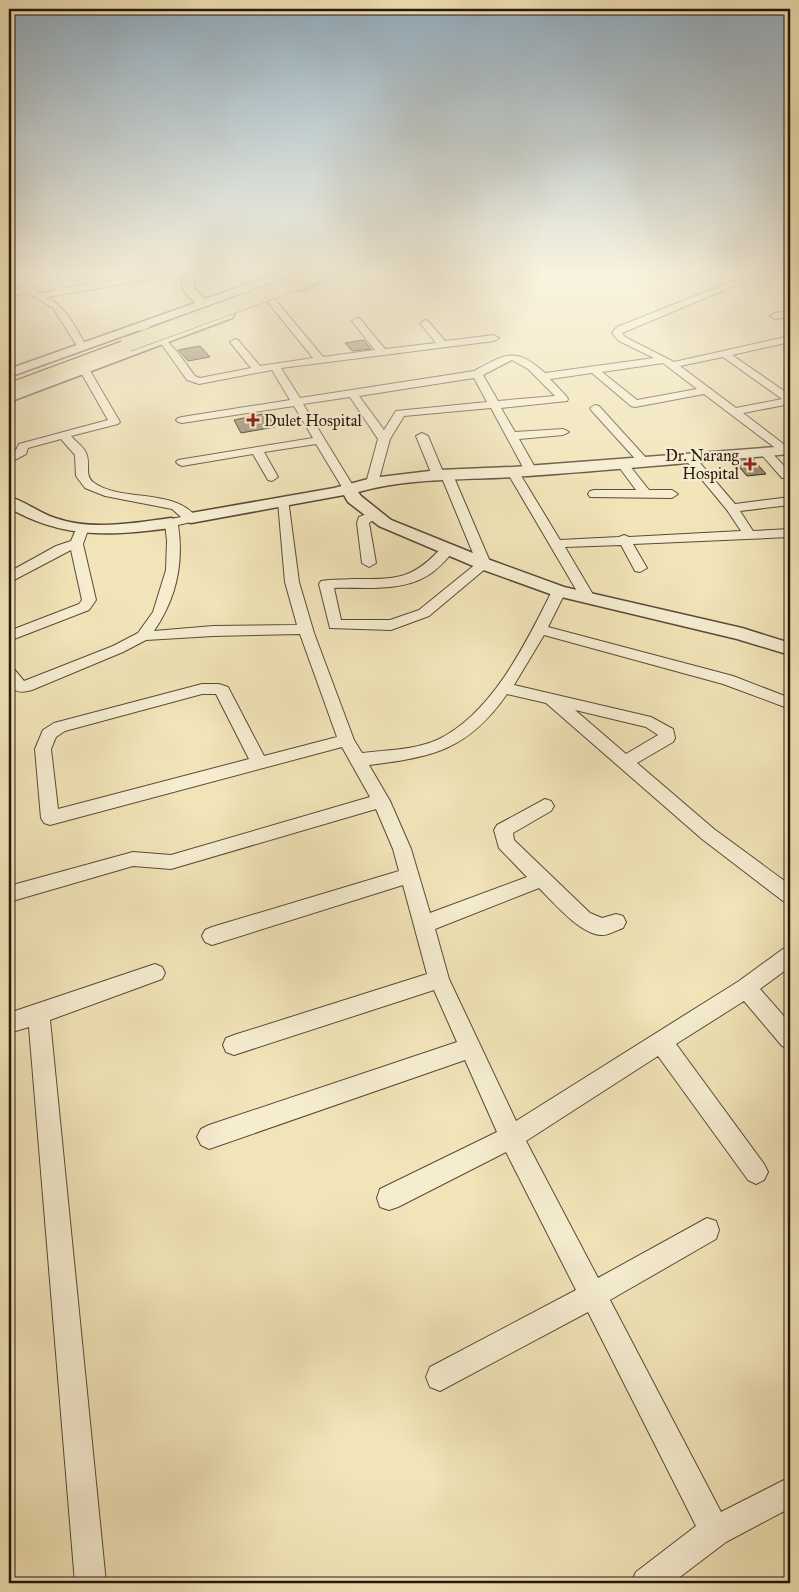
<svg xmlns="http://www.w3.org/2000/svg" width="799" height="1592" font-family="'IM FELL Great Primer',serif">
<style>
.building{fill:#908265;stroke:#27170c}
.lines{fill:none;stroke-linecap:round;stroke-linejoin:round}
.minor-casing{stroke:#5a4a37;stroke-width:2}
.tertiary-casing{stroke:#5a4a37;stroke-width:3}
.trunk-casing{stroke:#27170c;stroke-width:2}
.minor{fill:#f6edd1;fill-rule:evenodd}
.tertiary{fill:#f6edd1;fill-rule:evenodd}
.trunk{fill:#f1e4b8;fill-rule:evenodd}
.trunk-bridge-casing{stroke:#27170c;stroke-width:16;stroke-linecap:butt}
.trunk-bridge{stroke:#f1e4b8;stroke-width:15}
.poi-dot{fill:#8f2418;stroke:#f6edd1;stroke-width:2}
.labels{text-anchor:middle;dominant-baseline:central;stroke-width:4.5;stroke-linejoin:round;paint-order:stroke}
.far-poi-label{font-size:16px;fill:#27170c;stroke:#f6edd1;text-anchor:start}
</style>
<rect width="100%" height="100%" fill="#f1e4b8"/>
<filter id="stains"><feTurbulence type="fractalNoise" baseFrequency=".004" numOctaves="4"/><feColorMatrix values="0 0 0 0 .2 0 0 0 0 .09 0 0 0 0 .02 0 0 0 .5 -.17"/></filter>
<radialGradient id="worn" r=".72"><stop offset=".6" stop-color="#630" stop-opacity="0"/><stop offset="1" stop-color="#630" stop-opacity=".3"/></radialGradient>
<g class="building">
<path d="M364,340L371,349L352,351L345,343Z"/>
<path d="M200,346L210,357L188,361L178,350Z"/>
<path d="M267,413L275,427L241,433L234,420Z"/>
<path d="M753,459L766,474L747,476L734,461Z"/>
</g>
<g class="lines">
<g class="minor-casing">
<g id="minor">
<path d="M9,274H16L40,293L57,290L46,274H54L65,288L150,274H168L164,277L47,297C67,308 75,327 87,347L82,350L79,349L53,308L28,293L9,296V290L22,288L9,277Z"/>
<path d="M751,274L758,276L622,333L625,337L674,362L790,336V342L732,355L790,395V404L743,413L790,449V453H782L704,394L635,407L631,406L592,373L550,379L567,397L568,399L567,401L501,408L515,432L563,429L569,432L563,435L519,439L537,471L531,475L525,471L491,408L404,416L390,439L378,483L372,487L368,486L366,483L378,439L350,397L303,404L355,489L353,492H345L316,444L264,452L278,477L272,481L268,480L253,454L182,466L178,464L176,462L178,460L313,438L294,406L182,423L178,422L176,420L178,418L182,417L290,400L272,370L199,384L187,380L160,342L134,327L136,325C158,321 183,360 195,376L200,378L251,368L230,342L235,339L238,340L260,366L313,358L267,301L242,291V287L245,286L273,297L323,357L375,350L352,321L357,318L360,319L385,349L436,343L420,323L425,320L428,321L445,341L494,335L499,338L494,341L281,368L300,398L474,371C505,354 516,346 545,373L654,358L619,341L612,333L617,327ZM723,357L782,399L736,408L680,366ZM512,360L528,369L555,396L498,401L483,375ZM663,363L697,389L637,400L602,372ZM474,378L487,402L396,411L384,430L359,396Z"/>
<path d="M790,311V317L775,319L770,316L775,313Z"/>
<path d="M84,366L89,369L120,422L118,424L71,436C75,441 84,447 86,453C91,463 84,475 93,482C120,503 174,487 197,518L195,521L178,525C184,563 176,599 154,631L213,626L297,625L285,582L278,502L284,498L288,499L299,582L314,633L354,740L362,753C386,750 415,750 437,740C492,714 526,643 552,591L559,587L566,591L548,627L733,676L790,698V709L723,684L544,635L514,685L651,717L673,729L675,738L673,742L637,763L714,829L790,885V903L783,901L702,839L546,703L507,694C468,750 433,757 369,765L390,801L411,849L430,913L527,877L499,848L494,830L497,825L545,799L551,801L554,806L551,811L513,833L514,840L590,913L602,918L616,914L623,916L626,922L623,928C617,930 607,936 601,935C580,934 553,902 539,888L435,929L449,979L516,1121L739,981L783,949L790,946V967L760,989L790,1023V1049L782,1046L744,1001L676,1044L764,1164L768,1172L764,1180L756,1184L748,1180L658,1056L526,1141L598,1278L707,1218L716,1221L719,1230L716,1239L610,1300L721,1512L790,1477V1508L726,1542L672,1583H631L636,1572L696,1526L588,1312L440,1391L430,1387L426,1377L430,1367L576,1290L506,1152L398,1207L389,1210L380,1207L377,1198L380,1189L497,1132L465,1060L209,1149L201,1145L197,1137L201,1129L209,1125L457,1042L434,990L234,1055L226,1052L223,1045L226,1038L234,1035L427,974L403,885L212,945L205,942L202,936L205,930L212,927L399,871L393,849L376,809L171,869L133,866L9,902V886L133,852L171,855L370,797L342,747L50,825L44,823L41,818L35,749L43,730L54,723L202,684H219L228,687L264,756L337,737L300,634L213,636L146,640L123,652L32,690C11,696 9,686 9,668L14,669L24,681L113,646L138,633L153,612L166,570L167,541L165,523L166,520L181,517L172,509L105,496L85,488L76,476L75,455L61,439L28,448L26,454L9,463V455L16,450L19,444L108,420L79,369ZM202,694H216L249,759L58,809L51,749L56,737L65,731ZM575,710L646,727L658,735L626,754Z"/>
<path d="M595,405L599,406L648,460L650,462L648,464H640L591,410L590,408Z"/>
<path d="M422,433L428,436L443,472H451L453,475L491,564L429,616L391,630L330,628L319,584L321,581C331,579 342,580 352,579C396,579 412,581 443,546H453L455,549L453,552C445,561 437,570 427,576C401,592 363,587 334,588L341,620H390L419,610L477,563L442,478H434L432,475L416,436Z"/>
<path d="M765,449L769,450L790,472V478H782L761,454L759,452L761,450Z"/>
<path d="M690,454L694,456L735,504L790,497V505L740,511L753,531L790,529V537L633,544L647,568L640,572L635,571L621,545L565,547L595,598L593,601H583L581,598L507,472L509,469H517L560,540L619,537L624,535L629,537L741,531L727,510L684,458Z"/>
<path d="M622,459L626,461L649,490H672L678,494L672,498L590,497L588,494L590,491L594,490H636L616,463Z"/>
<path d="M374,511L380,515L369,523L376,563L369,567L362,563L357,523L359,517Z"/>
<path d="M82,526L88,530L83,544L96,600L89,610L9,641V631L79,604L82,600L71,550L14,580L9,581V572L56,546L71,541L77,527Z"/>
<path d="M155,964L162,967L165,973L162,979L50,1020L106,1583H75L29,1027L9,1033V1013Z"/>
</g>
</g>
<g class="tertiary-casing">
<g id="tertiary">
<path d="M182,274H192L195,289L205,299L276,274H291L290,276L9,377V369L195,303L183,290Z"/>
<path d="M325,274H339L303,290H295L293,288Z"/>
<path d="M228,311L234,315L232,318L9,402V393Z"/>
<path d="M790,446V454C698,462 605,471 513,477C462,480 408,478 358,492L361,496L391,520L490,560L564,587L742,628L790,643V655L737,639L553,595L478,568L379,526L348,502L344,495L191,523L185,521L183,518L185,515L191,513L334,488L372,478L438,470L513,467Z"/>
<path d="M9,497C25,501 39,513 55,518C92,531 133,523 171,518L177,520L179,523L177,526L171,528C110,536 64,539 9,508Z"/>
</g>
</g>
<g class="trunk-casing">
<path id="trunk" d="M128,339L133,341L136,344L133,347L9,394V383Z"/>
</g>
<use href="#minor" class="minor"/>
<use href="#tertiary" class="tertiary"/>
<use href="#trunk" class="trunk"/>
<g class="trunk-bridge-casing">
<path id="trunk-bridge" d="M128,344L320,274"/>
</g>
<use href="#trunk-bridge" class="trunk-bridge"/>
</g>
<linearGradient id="sky" x2="0" y2="1"><stop stop-color="#90abbe"/><stop offset="0.55" stop-color="#f9f3df"/><stop offset="1" stop-color="#f9f3df" stop-opacity="0"/></linearGradient>
<rect width="799" height="497" fill="url(#sky)"/>
<g class="poi-dot">
<path d="M250.5 412.5h5v5h5v5h-5v5h-5v-5h-5v-5h5z"/>
<path d="M747.5 456.5h5v5h5v5h-5v5h-5v-5h-5v-5h5z"/>
</g>
<g class="labels">
<g class="far-poi-label">
<text x="264" y="420">Dulet Hospital</text>
<text x="739" y="455" text-anchor="end">Dr. Narang<tspan x="739" dy="18">Hospital</tspan></text>
</g>
</g>
<rect width="799" height="1592" fill="none" stroke="#f1e4b8" stroke-width="30"/>
<rect x="10" y="10" width="779" height="1572" fill="none" stroke="#27170c" stroke-width="2.5"/>
<rect x="15" y="15" width="769" height="1562" fill="none" stroke="#27170c"/>
<rect width="100%" height="100%" filter="url(#stains)"/>
<rect width="100%" height="100%" fill="url(#worn)"/>
</svg>
